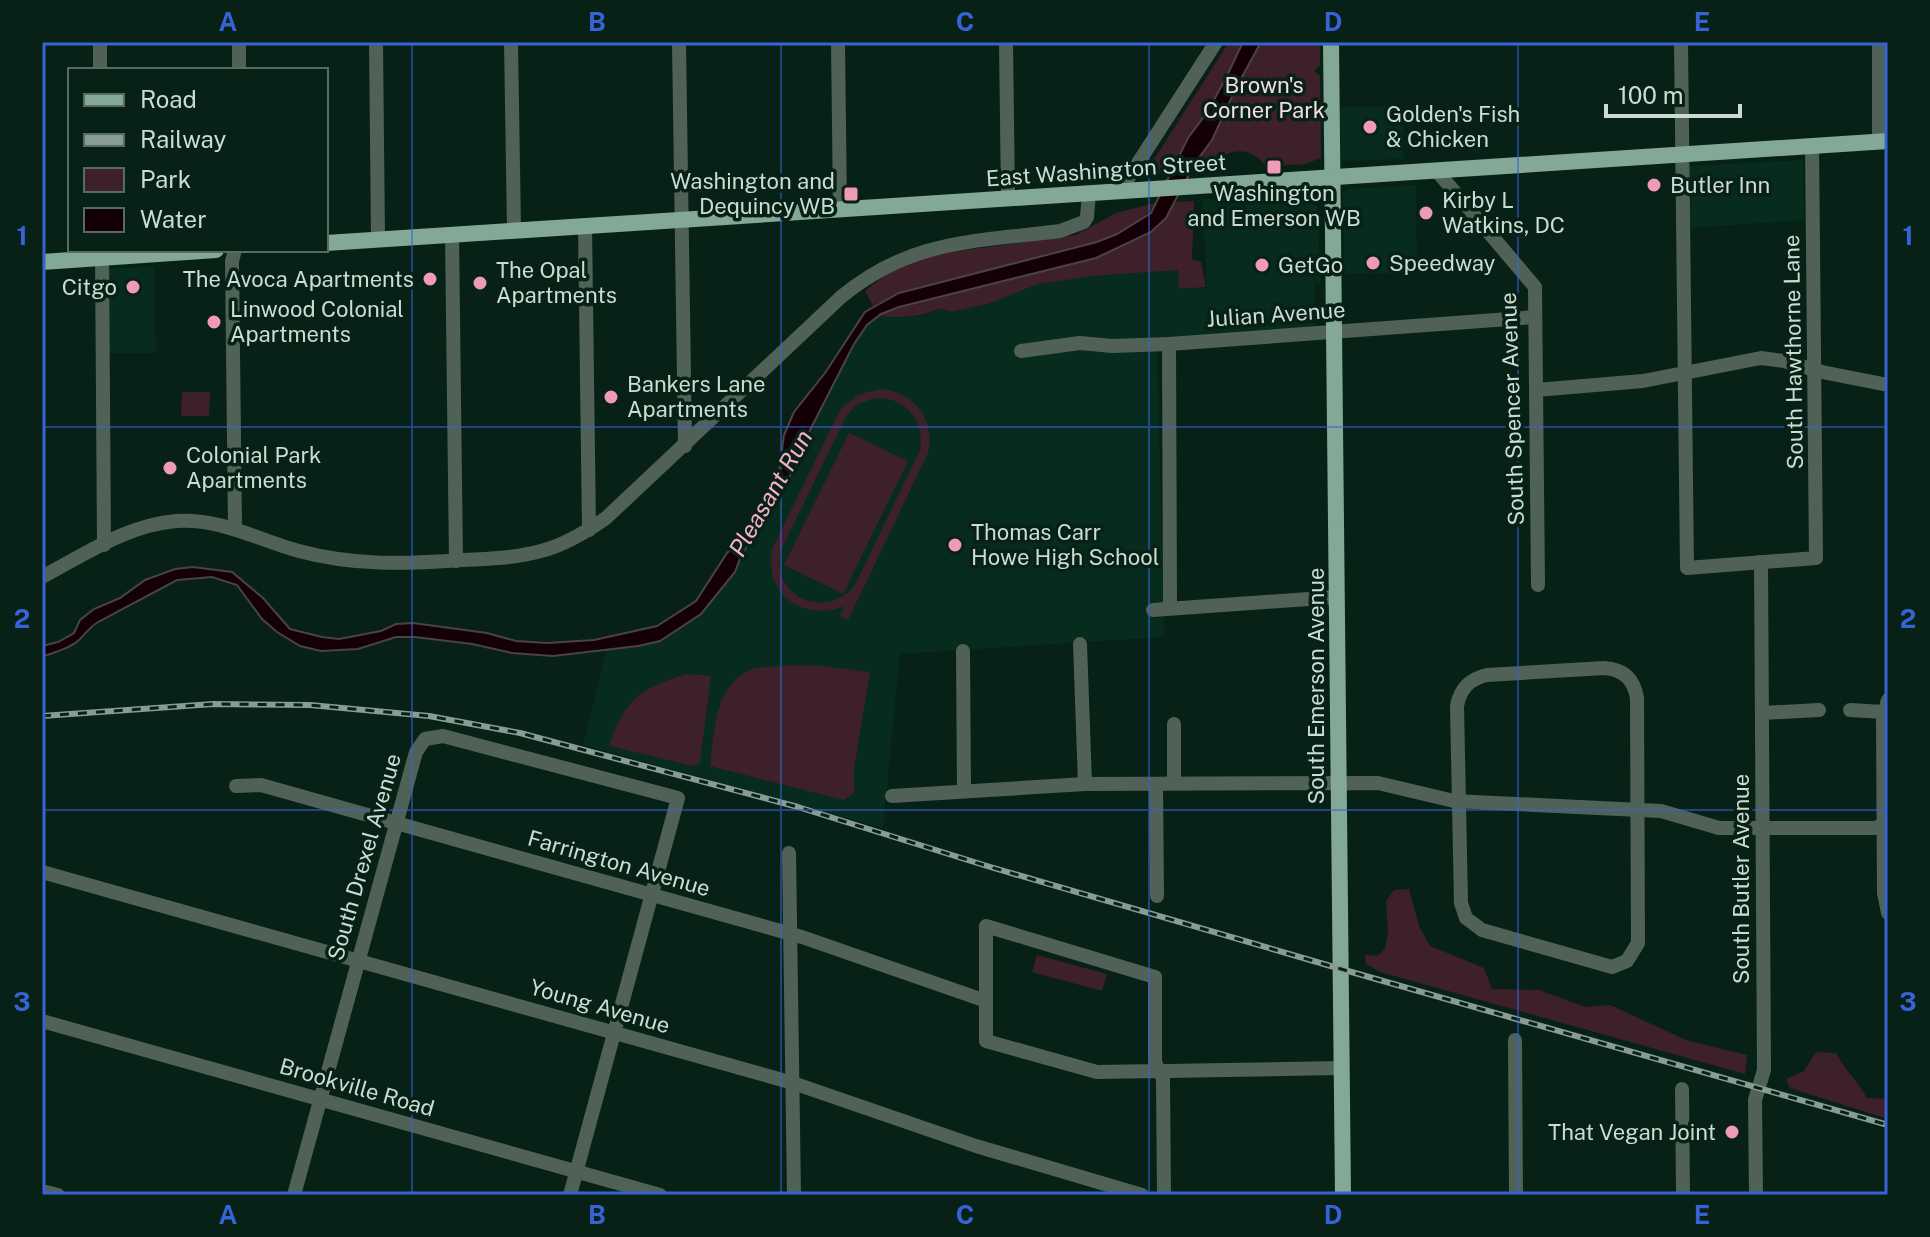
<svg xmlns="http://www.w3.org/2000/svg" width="1930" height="1237" font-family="'Public Sans',sans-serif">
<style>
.built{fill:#072b1d}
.green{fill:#3e202b;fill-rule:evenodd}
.water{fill:#140005;stroke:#4b4243;stroke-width:2}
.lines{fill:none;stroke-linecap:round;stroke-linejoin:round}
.minor{stroke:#506158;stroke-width:14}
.major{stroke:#83a896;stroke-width:16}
.rail-casing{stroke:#899c93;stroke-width:6}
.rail{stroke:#072117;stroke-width:3;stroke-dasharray:9;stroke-linecap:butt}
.grid{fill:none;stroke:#3763d7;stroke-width:2;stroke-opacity:0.55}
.poi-dot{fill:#ef9ab7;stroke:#072117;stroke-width:3}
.labels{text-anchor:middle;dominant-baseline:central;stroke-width:7;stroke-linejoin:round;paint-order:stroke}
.park-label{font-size:22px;fill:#f7dae3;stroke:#072117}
.poi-label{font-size:22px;fill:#ccdbd3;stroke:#072117;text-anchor:start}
.street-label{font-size:22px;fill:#ccdbd3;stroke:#072117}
.water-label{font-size:24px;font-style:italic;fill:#f6b0c7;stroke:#072117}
.neatline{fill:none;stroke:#3763d7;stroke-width:3}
.grid-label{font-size:26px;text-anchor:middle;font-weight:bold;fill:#3763d7}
</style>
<rect width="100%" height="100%" fill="#072117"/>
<g class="built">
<path d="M1403,106L1404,159L1341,161L1340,107Z"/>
<path d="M1803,160L1804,220L1688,228L1687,166Z"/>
<path d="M1416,185L1417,273L1344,274L1343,192L1347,189Z"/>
<path d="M1301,194L1317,206L1321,283H1315V328L1157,339L1164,637L900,654L883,828L583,745L607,648L638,646L660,641L701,614L735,572L741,556L788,480L809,432L854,344L867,325L878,316L899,318L928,315L941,308L951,312L991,303L1038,284L1094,276L1178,270L1180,289L1207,288L1202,199Z"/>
<path d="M154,266L156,353H106L105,269Z"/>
</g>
<g class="green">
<path d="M1229,42H1320V65L1314,71L1320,75L1321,158L1305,164L1276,166L1275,163L1265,166C1259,154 1241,147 1227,154C1221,157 1218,165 1213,168C1205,173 1166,172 1155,172L1152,169L1153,161Z"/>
<path d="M1194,201L1192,259L1201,262L1206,287L1179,289L1178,270L1094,276L1038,284L991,303L951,312L941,308C921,318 900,318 878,316L899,307L1096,258L1166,218L1175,202Z"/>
<path d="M1155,203C1130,253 955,273 901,292C891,296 882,301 873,306L865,291L887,274L914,261L944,253L1076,235L1116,213Z"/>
<path d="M880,389C914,392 936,419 928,453L848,620L840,616L844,606C803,623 763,593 772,549L840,410L857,395ZM877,398C907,398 925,421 920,450L854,587C824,620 772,597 780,552L847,415L857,404Z"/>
<path d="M182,392H210L209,416H181Z"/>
<path d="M849,433L908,461L843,594L784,565Z"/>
<path d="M791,665L823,666L870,672L854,769V793L844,800L710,766C715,733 713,689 748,671C758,666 779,667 791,665Z"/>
<path d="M687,674L711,676L700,762L694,766L609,746C624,699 641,688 687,674Z"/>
<path d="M1409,889L1419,926L1430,946L1484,968L1492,989L1539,990L1585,1007L1610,1005L1686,1040L1747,1055L1745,1074L1380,972L1366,964L1365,955L1377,956L1385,949L1388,933L1386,901L1394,890Z"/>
<path d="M1037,955L1107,974L1102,991L1032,972Z"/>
<path d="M1816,1052L1836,1053C1845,1070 1858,1082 1867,1098L1888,1099V1119L1790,1088L1786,1079L1804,1071Z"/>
</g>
<path class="water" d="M1243,42H1261L1237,86L1212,140L1195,163L1166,218L1151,232L1096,258L899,307L881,314L867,325L854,344L809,432L788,480L741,556L735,572L701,614L660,641L638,646L553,656L512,653L472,644L415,637H396L358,649L321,651L300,646L277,632L262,619L237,585L212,577L177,580L98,622C88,628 87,633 79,640C70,649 54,652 42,657V646L58,642L74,633L80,620L94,609L120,598L145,580L175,569L193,567L232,572L263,598L290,629L322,637L339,639L381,631L396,624L413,623L487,633L516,641L547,643L594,640L657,626L696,601L727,553L741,540L774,483L779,471L784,435L794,412L825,373L865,312L899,293L1097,242L1117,234L1151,213L1188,138L1206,114L1225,80Z"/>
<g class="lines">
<g class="minor">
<path d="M100,42V70"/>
<path d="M239,42V70"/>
<path d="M376,42L378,239"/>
<path d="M511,42L514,230"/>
<path d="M679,42L685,446"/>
<path d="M838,42L840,208"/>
<path d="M1006,42L1008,198"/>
<path d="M1681,42L1687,568L1816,558L1812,145"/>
<path d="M1879,42V141"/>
<path d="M1436,170L1535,287L1538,585"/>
<path d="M1120,191L1216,42"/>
<path d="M585,225L589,530"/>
<path d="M452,234L456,561"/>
<path d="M102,250L104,545"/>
<path d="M235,250L232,261L235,528"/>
<path d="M1169,344L1170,608"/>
<path d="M1021,351L1080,343L1112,346L1169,344L1535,317"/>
<path d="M1536,390L1643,381L1761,358L1784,361L1822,372L1888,385"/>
<path d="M42,577C84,555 127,525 176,521C221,518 258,540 299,551C354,566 406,564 462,560C489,559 515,558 541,551C565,545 586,532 606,518L841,297C911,239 975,242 1060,231L1084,222L1087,217L1089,193"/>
<path d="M1153,610L1337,597"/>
<path d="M1080,644L1085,784"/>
<path d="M963,651L964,791"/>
<path d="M1604,668C1623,669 1634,679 1637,698L1638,943L1627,961L1612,967L1482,930L1466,918L1461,903L1457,706C1460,689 1469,679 1487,675Z"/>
<path d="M1888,700L1883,717L1884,893L1888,913"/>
<path d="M1850,710L1884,712"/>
<path d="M1762,713L1819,710"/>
<path d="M1174,783V724"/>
<path d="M1156,784L1157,896"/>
<path d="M236,786L261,785L802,937L986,1001"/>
<path d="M892,796L1085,784L1378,783L1454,801L1661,811L1719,828H1875L1888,823"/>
<path d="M789,853L794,1195"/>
<path d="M42,872L793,1083L976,1146L1142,1195"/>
<path d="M42,1021L660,1195"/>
<path d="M1515,1040L1516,1195"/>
<path d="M1682,1089L1683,1195"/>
<path d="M42,1191L58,1195"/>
<path d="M294,1195L416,752L425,739L443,736L678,798L570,1195"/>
<path d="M1164,1195L1163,1080C1162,1073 1156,1068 1155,1061V977L986,926V1041L1097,1072L1159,1071H1168L1341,1068"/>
<path d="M1756,1195L1755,1100L1764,1070L1761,562"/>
</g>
<g class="major">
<path d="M1331,42L1343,1195"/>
<path d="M326,243L1888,141"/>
<path d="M42,262L216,250"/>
</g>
<g class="rail-casing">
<path id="rail" d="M42,716L213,704L310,705L429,716L520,733L798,807L987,866L1341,969L1888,1125"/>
</g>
<use href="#rail" class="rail"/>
</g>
<path class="grid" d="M412,42V1195M781,42V1195M1149,42V1195M1518,42V1195M42,427H1888M42,810H1888"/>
<g class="poi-dot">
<circle cx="1370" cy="127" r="8"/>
<rect x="1266" y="159" width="16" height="16" rx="4"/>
<circle cx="1654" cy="185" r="8"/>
<rect x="843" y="186" width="16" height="16" rx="4"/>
<circle cx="1426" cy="213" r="8"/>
<circle cx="1373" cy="263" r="8"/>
<circle cx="1262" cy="265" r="8"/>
<circle cx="430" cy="279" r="8"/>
<circle cx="480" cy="283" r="8"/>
<circle cx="133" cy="287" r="8"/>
<circle cx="214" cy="322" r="8"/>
<circle cx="611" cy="397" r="8"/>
<circle cx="170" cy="468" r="8"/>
<circle cx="955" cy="545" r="8"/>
<circle cx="1732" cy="1132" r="8"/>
</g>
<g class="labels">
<g class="park-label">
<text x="1264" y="85">Brown's<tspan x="1264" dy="25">Corner Park</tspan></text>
</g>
<g class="poi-label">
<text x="1386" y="114">Golden's Fish<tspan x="1386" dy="25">&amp; Chicken</tspan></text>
<text x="835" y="181" text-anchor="end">Washington and<tspan x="835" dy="25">Dequincy WB</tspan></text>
<text x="1670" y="185">Butler Inn</text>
<text x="1274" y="193" text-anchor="middle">Washington<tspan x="1274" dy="25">and Emerson WB</tspan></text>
<text x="1442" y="200">Kirby L<tspan x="1442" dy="25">Watkins, DC</tspan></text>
<text x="1389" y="263">Speedway</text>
<text x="1278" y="265">GetGo</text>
<text x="496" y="270">The Opal<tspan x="496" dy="25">Apartments</tspan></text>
<text x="414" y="279" text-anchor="end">The Avoca Apartments</text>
<text x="117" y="287" text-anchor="end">Citgo</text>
<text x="230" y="309">Linwood Colonial<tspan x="230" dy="25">Apartments</tspan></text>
<text x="627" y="384">Bankers Lane<tspan x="627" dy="25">Apartments</tspan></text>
<text x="186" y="455">Colonial Park<tspan x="186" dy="25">Apartments</tspan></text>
<text x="971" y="532">Thomas Carr<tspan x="971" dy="25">Howe High School</tspan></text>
<text x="1716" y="1132" text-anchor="end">That Vegan Joint</text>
</g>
<g class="street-label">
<text transform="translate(1106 170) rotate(-4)">East Washington Street</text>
<text transform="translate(1276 314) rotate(-4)">Julian Avenue</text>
<text transform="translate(1793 352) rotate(-91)">South Hawthorne Lane</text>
<text transform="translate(1512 409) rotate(-92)">South Spencer Avenue</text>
<text transform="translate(1316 686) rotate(-90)">South Emerson Avenue</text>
<text transform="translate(364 857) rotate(-74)">South Drexel Avenue</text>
<text transform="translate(619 863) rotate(16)">Farrington Avenue</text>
<text transform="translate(1741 879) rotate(-90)">South Butler Avenue</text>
<text transform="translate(600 1006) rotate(16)">Young Avenue</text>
<text transform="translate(357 1087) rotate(16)">Brookville Road</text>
</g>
<g class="water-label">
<text transform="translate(770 493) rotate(-60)">Pleasant Run</text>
</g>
</g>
<rect width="1930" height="1237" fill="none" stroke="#072117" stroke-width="88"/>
<rect x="68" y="68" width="260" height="184" fill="#072117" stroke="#566b62" stroke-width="2"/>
<rect x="84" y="94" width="40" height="12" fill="#83a896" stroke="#566b62" stroke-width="2"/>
<text x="140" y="108" font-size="24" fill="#ccdbd3">Road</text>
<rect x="84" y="134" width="40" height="12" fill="#899c93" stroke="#566b62" stroke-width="2"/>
<text x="140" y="148" font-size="24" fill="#ccdbd3">Railway</text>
<rect x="84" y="168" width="40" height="24" fill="#3e202b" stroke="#566b62" stroke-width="2"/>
<text x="140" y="188" font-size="24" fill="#ccdbd3">Park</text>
<rect x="84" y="208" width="40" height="24" fill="#140005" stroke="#566b62" stroke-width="2"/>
<text x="140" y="228" font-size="24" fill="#ccdbd3">Water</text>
<path d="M1606 104v12h134v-12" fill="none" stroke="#ccdbd3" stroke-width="4"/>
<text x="1618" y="104" font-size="24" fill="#ccdbd3" stroke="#072117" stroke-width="6" paint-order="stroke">100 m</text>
<rect x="44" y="44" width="1842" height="1149" class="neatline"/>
<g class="grid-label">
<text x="228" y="31">A</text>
<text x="597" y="31">B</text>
<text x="965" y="31">C</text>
<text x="1333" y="31">D</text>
<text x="1702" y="31">E</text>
<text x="22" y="245">1</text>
<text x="1908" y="245">1</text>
<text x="22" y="628">2</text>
<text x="1908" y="628">2</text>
<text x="22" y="1011">3</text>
<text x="1908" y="1011">3</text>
<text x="228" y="1224">A</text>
<text x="597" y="1224">B</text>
<text x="965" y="1224">C</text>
<text x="1333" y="1224">D</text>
<text x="1702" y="1224">E</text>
</g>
</svg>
